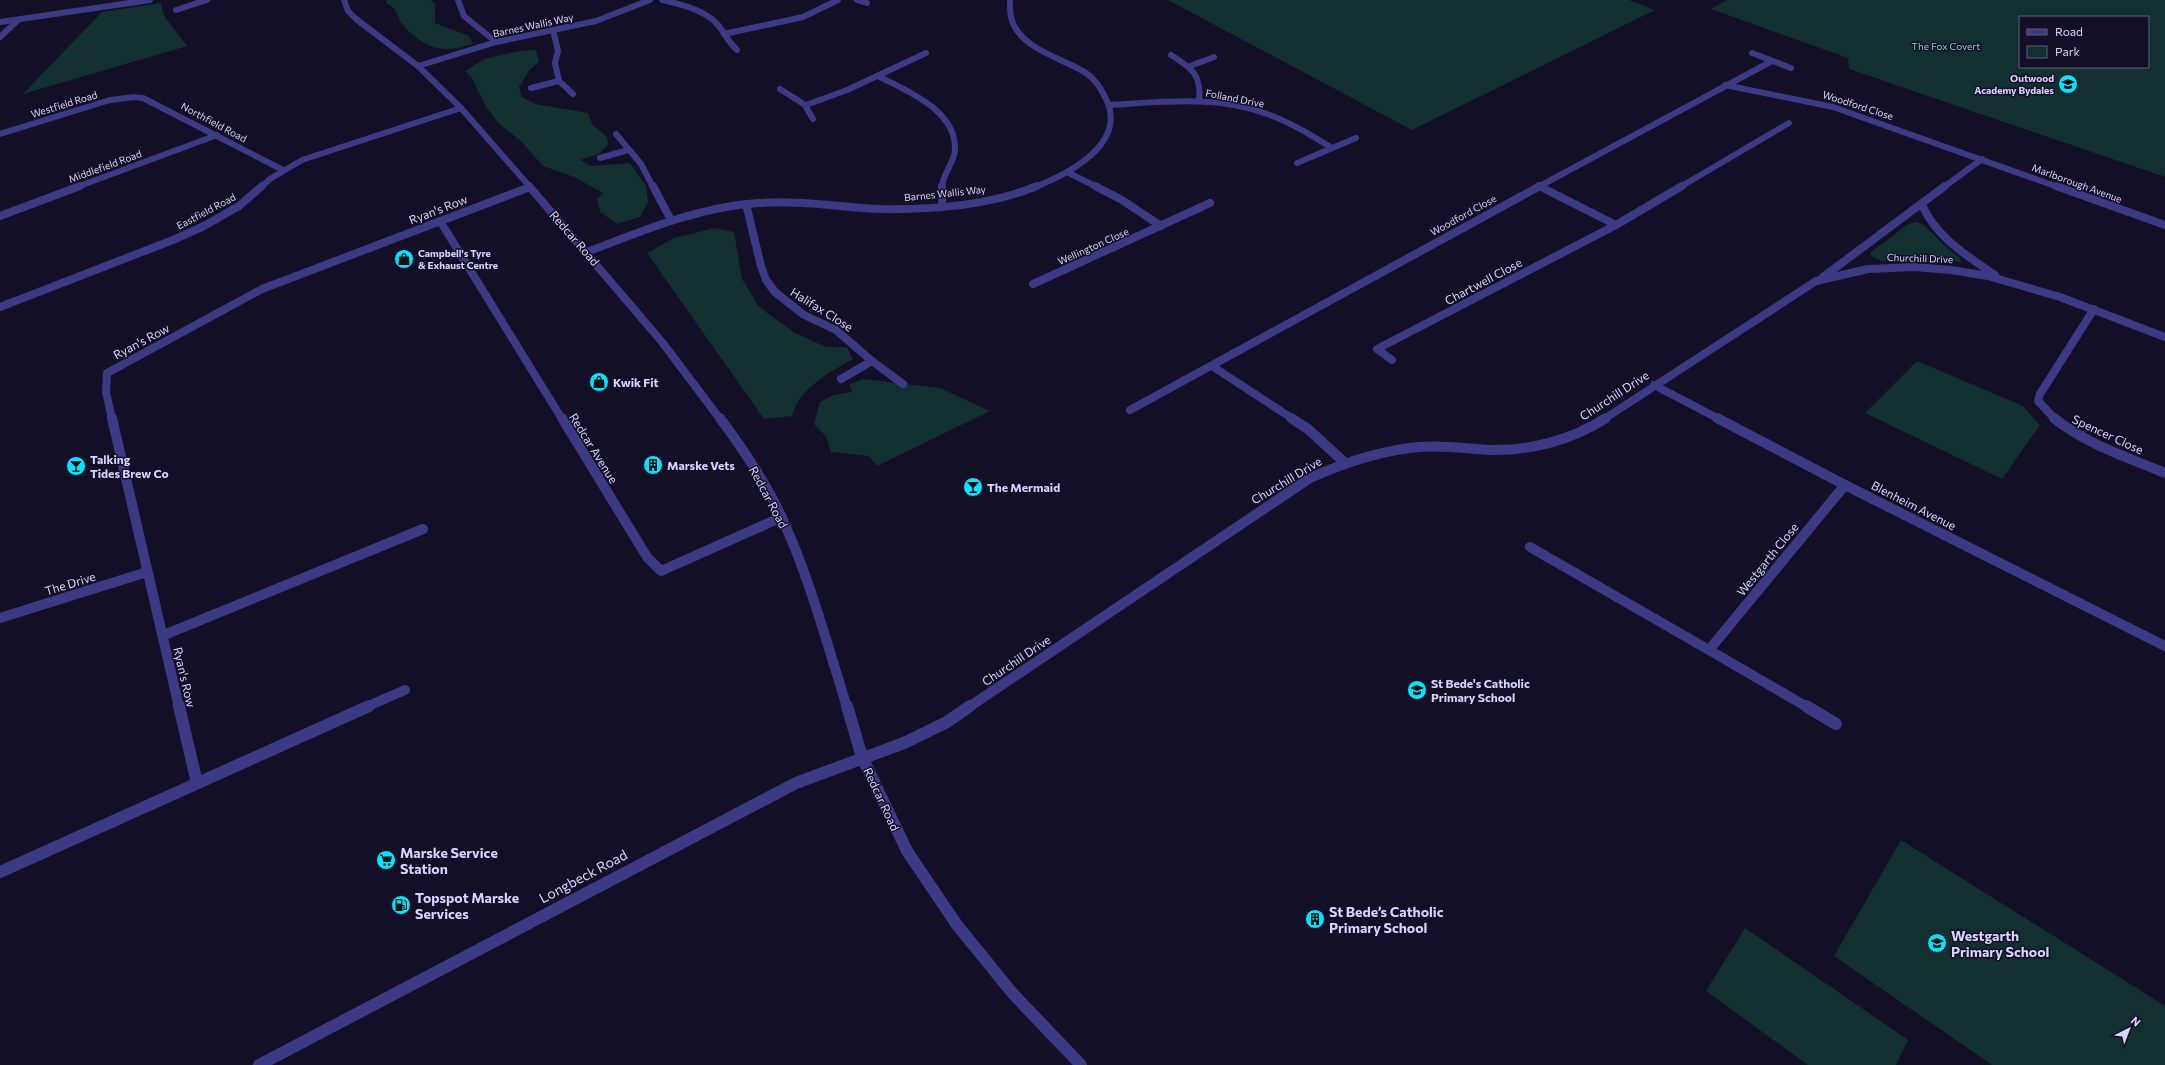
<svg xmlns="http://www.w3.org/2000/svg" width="2165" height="1065" font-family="Commissioner,sans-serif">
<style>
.green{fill:#12302f;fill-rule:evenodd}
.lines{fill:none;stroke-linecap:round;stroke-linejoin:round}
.minor-far3{stroke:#3d3a85;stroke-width:6}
.minor-far2{stroke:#3d3a85;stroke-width:8}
.minor-far1{stroke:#3d3a85;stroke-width:10}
.minor{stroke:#3d3a85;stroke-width:12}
.labels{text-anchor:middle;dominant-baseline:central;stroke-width:3;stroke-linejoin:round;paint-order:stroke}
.far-street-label{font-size:10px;fill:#d9d4ff;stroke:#130f26}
.far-park-label{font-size:10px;fill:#5fe0c0;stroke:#130f26}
.far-poi-label{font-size:10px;font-weight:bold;fill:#d9d4ff;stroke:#130f26;text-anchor:end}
.street-label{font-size:12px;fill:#d9d4ff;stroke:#130f26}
.poi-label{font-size:12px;font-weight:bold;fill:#d9d4ff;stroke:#130f26;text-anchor:start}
.near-poi-label{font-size:14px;font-weight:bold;fill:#d9d4ff;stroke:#130f26;text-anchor:start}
.near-street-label{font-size:14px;fill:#d9d4ff;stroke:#130f26}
</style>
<rect width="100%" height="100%" fill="#130f26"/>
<g class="green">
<path d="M387,0H430L435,3V23L469,36L473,44C464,46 454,50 445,49C429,49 410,35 401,22C395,12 398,9 386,3Z"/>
<path d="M1168,0H1629L1655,10L1412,130Z"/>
<path d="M1727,0H2165V177L1849,69L1848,58L1711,9ZM2020,17H2148V67H2020Z"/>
<path d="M161,3L164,16L187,46L23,94L102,12Z"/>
<path d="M536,50L539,62L530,69L519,87L522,97L535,104L588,113L592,124L607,137L608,145L599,154L580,160L591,166L630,163L646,186L648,202L640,217L617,224L600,212L597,199L603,193L574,177L543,166L521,141L499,124L485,105L472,78L465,71L484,59L519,51Z"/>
<path d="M1915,222L1924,225L1946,247L1960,258L1961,262L1895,259L1882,261L1871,256V252L1907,225Z"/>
<path d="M715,228L734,232L742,279L759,307L795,333L826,347H847L853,359C830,372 799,388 792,416L764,419L647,253L674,238Z"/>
<path d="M1917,361L2023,406L2040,425L2002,479L1865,413Z"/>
<path d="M864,379L940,388L990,411L877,466L869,456L831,452L826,436L814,424L820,402L833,395L852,392L849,384Z"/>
<path d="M1901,840L2165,1006V1065H1992L1834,956Z"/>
<path d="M1745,928L1908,1040L1896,1065H1808L1706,991Z"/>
</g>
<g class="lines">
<g class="minor-far3">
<path d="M344,0L348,11L356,19L418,66L461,108L530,187"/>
<path d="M458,0L464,16L496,42"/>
<path d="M662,0C682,5 704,9 718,25C725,33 729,43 737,50"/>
<path d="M857,0L867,3"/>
<path d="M1010,0C1010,11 1010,20 1016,29C1031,52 1064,59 1086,73C1096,80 1101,88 1106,99C1128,144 1068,174 1035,187"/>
<path d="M176,10L207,0"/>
<path d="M0,22L150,0"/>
<path d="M553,30L558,51L555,63L559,81L573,94"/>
<path d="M724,34L803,17L838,0"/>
<path d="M0,37L18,20"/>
<path d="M1752,53L1791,68"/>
<path d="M1171,55C1192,68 1202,75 1199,101"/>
<path d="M418,66L496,42L596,21L650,0"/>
<path d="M1190,66L1214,57"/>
<path d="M878,76C907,91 956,110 955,149C955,162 943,173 942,187"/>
<path d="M1725,85L1833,107L2058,187"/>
<path d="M531,88L559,81"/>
<path d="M780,89L805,105L813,119"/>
<path d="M806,105L847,90L926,53"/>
<path d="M1109,105C1161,102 1218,95 1267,114C1290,122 1311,135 1332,148"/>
<path d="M0,134L110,100L134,97L143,98L283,170"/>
<path d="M616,134L641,164L653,187"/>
<path d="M600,158L628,150"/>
<path d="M1297,163L1356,138"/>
<path d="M1067,172L1097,187"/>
<path d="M1539,186L1541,187"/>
<path d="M77,187L217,135"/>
<path d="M261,187L270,179L302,160L461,108"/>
<path d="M1538,187L1772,61"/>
<path d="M1680,187L1789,123"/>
<path d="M1944,187L1982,159"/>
</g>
<g class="minor-far2">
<path d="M529,186L662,342L720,419"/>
<path d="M653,186L671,220"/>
<path d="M1095,186L1122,200L1161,226"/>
<path d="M1539,186L1616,225"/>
<path d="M2056,186L2165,225"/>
<path d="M746,204L761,266L766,280L775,292L804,315L836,330L872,361L903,384"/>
<path d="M1922,205C1937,238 1966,255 1995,275"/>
<path d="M942,206V186"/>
<path d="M0,216L80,186"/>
<path d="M440,221L562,419"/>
<path d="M587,252C642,231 698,207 758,203C799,200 839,207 879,209C932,210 988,206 1037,186"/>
<path d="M1823,277L1945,186"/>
<path d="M1033,284L1210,203"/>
<path d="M0,307L173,240L204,226L239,206L262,186"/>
<path d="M1392,360L1377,349L1616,225L1682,186"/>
<path d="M1212,366L1293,419"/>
<path d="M841,379L872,361"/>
<path d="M1654,385L1719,419"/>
<path d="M1130,410L1540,186"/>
<path d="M112,419L106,392L107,373L262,289L530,187"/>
<path d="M1604,419L1816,281L1868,269L1914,267L1951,270L1988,276L2060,297L2165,337"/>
<path d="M2055,419L2038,401L2040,394L2094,309"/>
</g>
<g class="minor-far1">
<path d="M112,418L179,707"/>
<path d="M562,418L647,557L661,571L782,517"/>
<path d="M720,418C743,449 766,482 782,518C810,579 827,644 847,707"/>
<path d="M1291,418L1308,429L1344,462"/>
<path d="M1717,418L1845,485L2165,646"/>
<path d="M2054,418C2086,444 2127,457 2165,473"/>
<path d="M1530,547L1709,650L1845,485"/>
<path d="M0,618L147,572"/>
<path d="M164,635L423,529"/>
<path d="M1709,650L1807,707"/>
<path d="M366,707L405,690"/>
<path d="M969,707L1310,478C1346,462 1381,450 1420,447C1444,445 1467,449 1490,450C1530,451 1572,440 1606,418"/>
</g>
<g class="minor">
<path d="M179,706L197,783"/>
<path d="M847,706L862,757L907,851L957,925L1014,995L1081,1065"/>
<path d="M1806,706L1836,724"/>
<path d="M0,872L369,706"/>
<path d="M259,1065L796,783L904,743L947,722L970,706"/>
</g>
</g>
<defs>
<g id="school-disc" transform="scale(1)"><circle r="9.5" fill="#00e5ff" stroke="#130f26"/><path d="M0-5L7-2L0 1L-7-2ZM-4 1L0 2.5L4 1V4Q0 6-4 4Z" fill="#111"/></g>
<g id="shop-disc" transform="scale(1)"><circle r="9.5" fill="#00e5ff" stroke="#130f26"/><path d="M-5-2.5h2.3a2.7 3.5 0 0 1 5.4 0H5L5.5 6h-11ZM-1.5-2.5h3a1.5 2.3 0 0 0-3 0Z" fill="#111"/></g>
<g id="building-disc" transform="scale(1)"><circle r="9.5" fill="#00e5ff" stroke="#130f26"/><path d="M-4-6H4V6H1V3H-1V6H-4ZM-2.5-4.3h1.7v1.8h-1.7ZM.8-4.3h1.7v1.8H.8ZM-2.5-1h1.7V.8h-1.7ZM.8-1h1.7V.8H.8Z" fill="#111"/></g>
<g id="bar-disc" transform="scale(1)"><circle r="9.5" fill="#00e5ff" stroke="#130f26"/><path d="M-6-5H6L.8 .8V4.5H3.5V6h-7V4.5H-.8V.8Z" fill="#111"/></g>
<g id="supermarket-disc" transform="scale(1)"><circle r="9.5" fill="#00e5ff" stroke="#130f26"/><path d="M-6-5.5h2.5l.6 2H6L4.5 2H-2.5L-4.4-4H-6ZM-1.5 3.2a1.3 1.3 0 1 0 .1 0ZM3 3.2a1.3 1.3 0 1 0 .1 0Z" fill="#111"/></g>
<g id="fuel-disc" transform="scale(1)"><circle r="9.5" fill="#00e5ff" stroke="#130f26"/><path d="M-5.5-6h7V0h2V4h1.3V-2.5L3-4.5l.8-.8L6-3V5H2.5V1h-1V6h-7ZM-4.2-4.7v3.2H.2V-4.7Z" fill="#111"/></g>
</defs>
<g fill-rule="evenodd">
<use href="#school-disc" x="2068" y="84"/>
<use href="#shop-disc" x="404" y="259"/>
<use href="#shop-disc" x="599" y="382"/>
<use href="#building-disc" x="653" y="465"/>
<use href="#bar-disc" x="76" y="466"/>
<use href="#bar-disc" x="973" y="487"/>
<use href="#school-disc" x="1417" y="690"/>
<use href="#supermarket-disc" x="386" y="860"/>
<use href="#fuel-disc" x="401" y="905"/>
<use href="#building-disc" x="1315" y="919"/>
<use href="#school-disc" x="1937" y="943"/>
</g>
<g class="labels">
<g class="far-street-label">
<text transform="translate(533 25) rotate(-12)">Barnes Wallis Way</text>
<text transform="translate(1235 98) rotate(11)">Folland Drive</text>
<text transform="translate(64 104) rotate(-17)">Westfield Road</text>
<text transform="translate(1858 105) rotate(18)">Woodford Close</text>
<text transform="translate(214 122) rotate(28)">Northfield Road</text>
<text transform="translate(105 166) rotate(-20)">Middlefield Road</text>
<text transform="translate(2077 183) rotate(20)">Marlborough Avenue</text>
<text transform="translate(945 193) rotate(-6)">Barnes Wallis Way</text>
<text transform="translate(206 211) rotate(-28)">Eastfield Road</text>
<text transform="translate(1463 215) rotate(-29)">Woodford Close</text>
<text transform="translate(1093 246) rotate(-24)">Wellington Close</text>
<text transform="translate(1920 258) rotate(2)">Churchill Drive</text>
</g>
<g class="far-park-label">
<text x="1946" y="46">The Fox Covert</text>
</g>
<g class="far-poi-label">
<text x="2054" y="78">Outwood<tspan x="2054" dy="12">Academy Bydales</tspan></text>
<text x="418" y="253" text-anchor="start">Campbell's Tyre<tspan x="418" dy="12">&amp; Exhaust Centre</tspan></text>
</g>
<g class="street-label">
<text transform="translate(438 209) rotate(-21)">Ryan's Row</text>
<text transform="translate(575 238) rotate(49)">Redcar Road</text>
<text transform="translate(1483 281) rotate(-28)">Chartwell Close</text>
<text transform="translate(822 309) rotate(32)">Halifax Close</text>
<text transform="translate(141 341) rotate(-28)">Ryan's Row</text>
<text transform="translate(1614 395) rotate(-33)">Churchill Drive</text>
<text transform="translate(2108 434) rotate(25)">Spencer Close</text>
<text transform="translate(594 448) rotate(58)">Redcar Avenue</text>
<text transform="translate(1286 480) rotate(-31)">Churchill Drive</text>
<text transform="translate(769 497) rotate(62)">Redcar Road</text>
<text transform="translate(1914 505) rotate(27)">Blenheim Avenue</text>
<text transform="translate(1767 559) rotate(-51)">Westgarth Close</text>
<text transform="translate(70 583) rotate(-17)">The Drive</text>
<text transform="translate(1016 660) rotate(-34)">Churchill Drive</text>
<text transform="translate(185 677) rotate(77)">Ryan's Row</text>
<text transform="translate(882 799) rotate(65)">Redcar Road</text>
</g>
<g class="poi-label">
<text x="613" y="382">Kwik Fit</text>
<text x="90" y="459">Talking<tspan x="90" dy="14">Tides Brew Co</tspan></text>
<text x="667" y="465">Marske Vets</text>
<text x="987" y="487">The Mermaid</text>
<text x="1431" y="683">St Bede's Catholic<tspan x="1431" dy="14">Primary School</tspan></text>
</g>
<g class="near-poi-label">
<text x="400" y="852">Marske Service<tspan x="400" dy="16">Station</tspan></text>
<text x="415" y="897">Topspot Marske<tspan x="415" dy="16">Services</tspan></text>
<text x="1329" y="911">St Bede’s Catholic<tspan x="1329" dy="16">Primary School</tspan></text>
<text x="1951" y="935">Westgarth<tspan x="1951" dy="16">Primary School</tspan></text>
</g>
<g class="near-street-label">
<text transform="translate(583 876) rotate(-28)">Longbeck Road</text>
</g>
</g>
<rect x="2019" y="16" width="130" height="52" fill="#130f26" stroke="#625e7d"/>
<rect x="2027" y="29" width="20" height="6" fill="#3d3a85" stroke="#625e7d"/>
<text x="2055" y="36" font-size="12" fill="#d9d4ff">Road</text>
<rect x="2027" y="46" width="20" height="12" fill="#12302f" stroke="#625e7d"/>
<text x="2055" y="56" font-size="12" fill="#d9d4ff">Park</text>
<g transform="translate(2129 1029) rotate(42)" stroke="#130f26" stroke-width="3" paint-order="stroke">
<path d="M0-3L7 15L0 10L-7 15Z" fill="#d9d4ff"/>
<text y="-6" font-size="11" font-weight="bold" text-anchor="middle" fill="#d9d4ff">N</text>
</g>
</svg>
